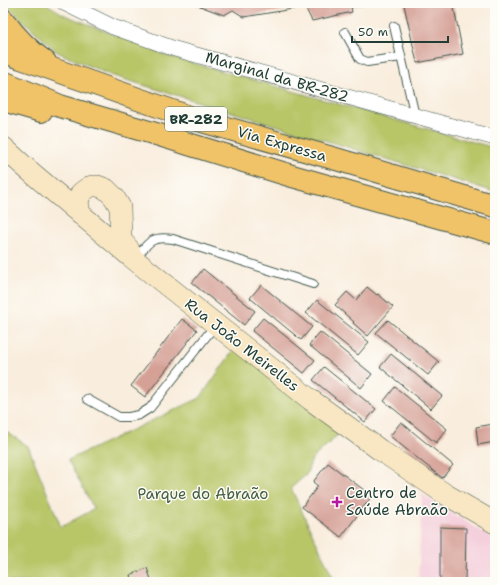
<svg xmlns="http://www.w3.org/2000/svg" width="498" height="585" font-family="'Shantell Sans',sans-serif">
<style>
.built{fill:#f4cfdc}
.green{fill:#b8c668;stroke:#6c824e}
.building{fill:#d5a096}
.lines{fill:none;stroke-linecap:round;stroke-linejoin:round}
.service-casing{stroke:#40574d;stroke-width:10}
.minor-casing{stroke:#40574d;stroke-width:16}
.secondary-casing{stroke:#40574d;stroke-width:22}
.motorway-casing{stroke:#40574d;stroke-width:24}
.service{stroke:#fff;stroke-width:8}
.minor{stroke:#fff;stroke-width:15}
.secondary{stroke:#f9e7c3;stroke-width:21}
.motorway{stroke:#f1c369;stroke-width:22}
.poi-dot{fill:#b5179e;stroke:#fdfcf7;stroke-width:1.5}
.labels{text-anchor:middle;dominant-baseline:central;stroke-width:3;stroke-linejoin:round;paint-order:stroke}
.shield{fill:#fdfcf7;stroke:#62766e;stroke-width:1}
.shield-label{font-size:14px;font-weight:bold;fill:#1f3d34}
.street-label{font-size:15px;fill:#1f3d34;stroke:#fdfcf7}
.poi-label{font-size:15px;fill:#1f3d34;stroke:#fdfcf7;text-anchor:start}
.park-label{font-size:15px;fill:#455f41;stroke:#fdfcf7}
</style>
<rect width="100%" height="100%" fill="#fdfcf7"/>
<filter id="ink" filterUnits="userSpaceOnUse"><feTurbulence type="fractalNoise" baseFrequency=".025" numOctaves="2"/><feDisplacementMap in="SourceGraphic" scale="8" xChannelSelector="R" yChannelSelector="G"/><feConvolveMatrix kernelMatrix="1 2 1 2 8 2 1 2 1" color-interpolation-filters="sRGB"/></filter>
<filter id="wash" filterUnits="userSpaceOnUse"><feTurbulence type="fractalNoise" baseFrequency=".012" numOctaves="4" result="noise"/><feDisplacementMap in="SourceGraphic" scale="16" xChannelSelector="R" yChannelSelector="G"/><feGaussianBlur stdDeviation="0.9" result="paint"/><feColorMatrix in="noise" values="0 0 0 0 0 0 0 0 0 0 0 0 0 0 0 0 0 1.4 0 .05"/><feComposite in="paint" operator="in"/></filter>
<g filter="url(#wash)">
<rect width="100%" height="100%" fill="#f9eddd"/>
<path class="built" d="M422,494L495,540V582H418Z"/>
<g class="green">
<path d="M4,3H45L65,15L168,56L495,148V192L110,75L57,52Z"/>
<path d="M235,348L341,432L312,459L306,475L291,488L335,582H3V430L28,446L61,527L94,509L68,460L200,398Z"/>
</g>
<g id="blocks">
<g class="building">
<path d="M192,3H365V4L351,7L352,12L312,21L305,7L244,17L233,10L224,15Z"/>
<path d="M415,3H453L463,54L417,63L404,5Z"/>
<path d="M203,269L255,311L244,325L192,283Z"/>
<path d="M261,285L312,327L301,340L250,298Z"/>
<path d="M367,287L377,295L378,294L393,307L368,336L353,323L354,322L335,305L347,292L356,300Z"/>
<path d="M317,300L369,342L358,355L306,313Z"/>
<path d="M263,318L315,360L304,373L252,331Z"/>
<path d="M182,319L197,330L145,397L131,386Z"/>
<path d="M388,320L439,362L428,375L376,333Z"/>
<path d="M320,332L372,374L361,388L309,345Z"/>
<path d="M391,354L442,396L431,409L380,367Z"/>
<path d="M324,367L376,409L365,422L313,380Z"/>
<path d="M395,387L447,429L436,443L384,401Z"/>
<path d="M401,422L453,465L442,478L390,436Z"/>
<path d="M494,424L495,442L478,445L476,427Z"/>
<path d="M328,463L372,496L341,537L302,507L318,486L313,482Z"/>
<path d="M440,527L466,528L465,582H440Z"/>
<path d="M147,568L152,582H132L130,575Z"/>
</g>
</g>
</g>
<g filter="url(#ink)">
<use href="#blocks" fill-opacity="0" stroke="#40574d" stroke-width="1"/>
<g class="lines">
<g class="service-casing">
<g id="service">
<path d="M394,26L415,116"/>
<path d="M345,32L360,59L367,62L401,57"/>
<path d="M135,259C149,242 150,236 173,239L313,284"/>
<path d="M87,399L119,417H129L139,415L150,408L216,324"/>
</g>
</g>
<g class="minor-casing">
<path id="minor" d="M64,3L113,27L175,49L495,138"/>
</g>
<g class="secondary-casing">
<g id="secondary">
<path d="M3,147L25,167L131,257L311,400L380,450L445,494L495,523"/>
<path d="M80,214L78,202L81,193L89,187L93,186H98L106,189L114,197L120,207L121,240L128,248L131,255"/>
</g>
</g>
<g class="motorway-casing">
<g id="motorway">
<path d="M3,20C15,36 29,51 45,62"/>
<path d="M3,51L21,58L198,120L336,159L495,206"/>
<path d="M3,82L60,106L156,134L292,176L495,233"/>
<path d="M3,100L41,111"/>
</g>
</g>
<use href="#service" class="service"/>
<use href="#minor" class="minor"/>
<use href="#secondary" class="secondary"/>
<use href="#motorway" class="motorway"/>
</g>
</g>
<path class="poi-dot" d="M335 496h4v4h4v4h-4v4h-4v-4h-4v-4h4z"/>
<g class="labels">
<rect class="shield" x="165" y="107" width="62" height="24" rx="3"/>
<g class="shield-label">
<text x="196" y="119">BR-282</text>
</g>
<g class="street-label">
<text transform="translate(277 77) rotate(16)">Marginal da BR-282</text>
<text transform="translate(282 144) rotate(16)">Via Expressa</text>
<text transform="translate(242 345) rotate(38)">Rua João Meirelles</text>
</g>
<g class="poi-label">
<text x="346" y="493">Centro de<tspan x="346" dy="17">Saúde Abraão</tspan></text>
</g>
<g class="park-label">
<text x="203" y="494">Parque do Abraão</text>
</g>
</g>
<rect width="498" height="585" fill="none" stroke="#fdfcf7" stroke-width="16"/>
<path d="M352 36v6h96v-6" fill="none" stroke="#1f3d34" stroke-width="2"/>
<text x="358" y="36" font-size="12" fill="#1f3d34" stroke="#fdfcf7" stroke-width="3" paint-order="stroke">50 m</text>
</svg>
